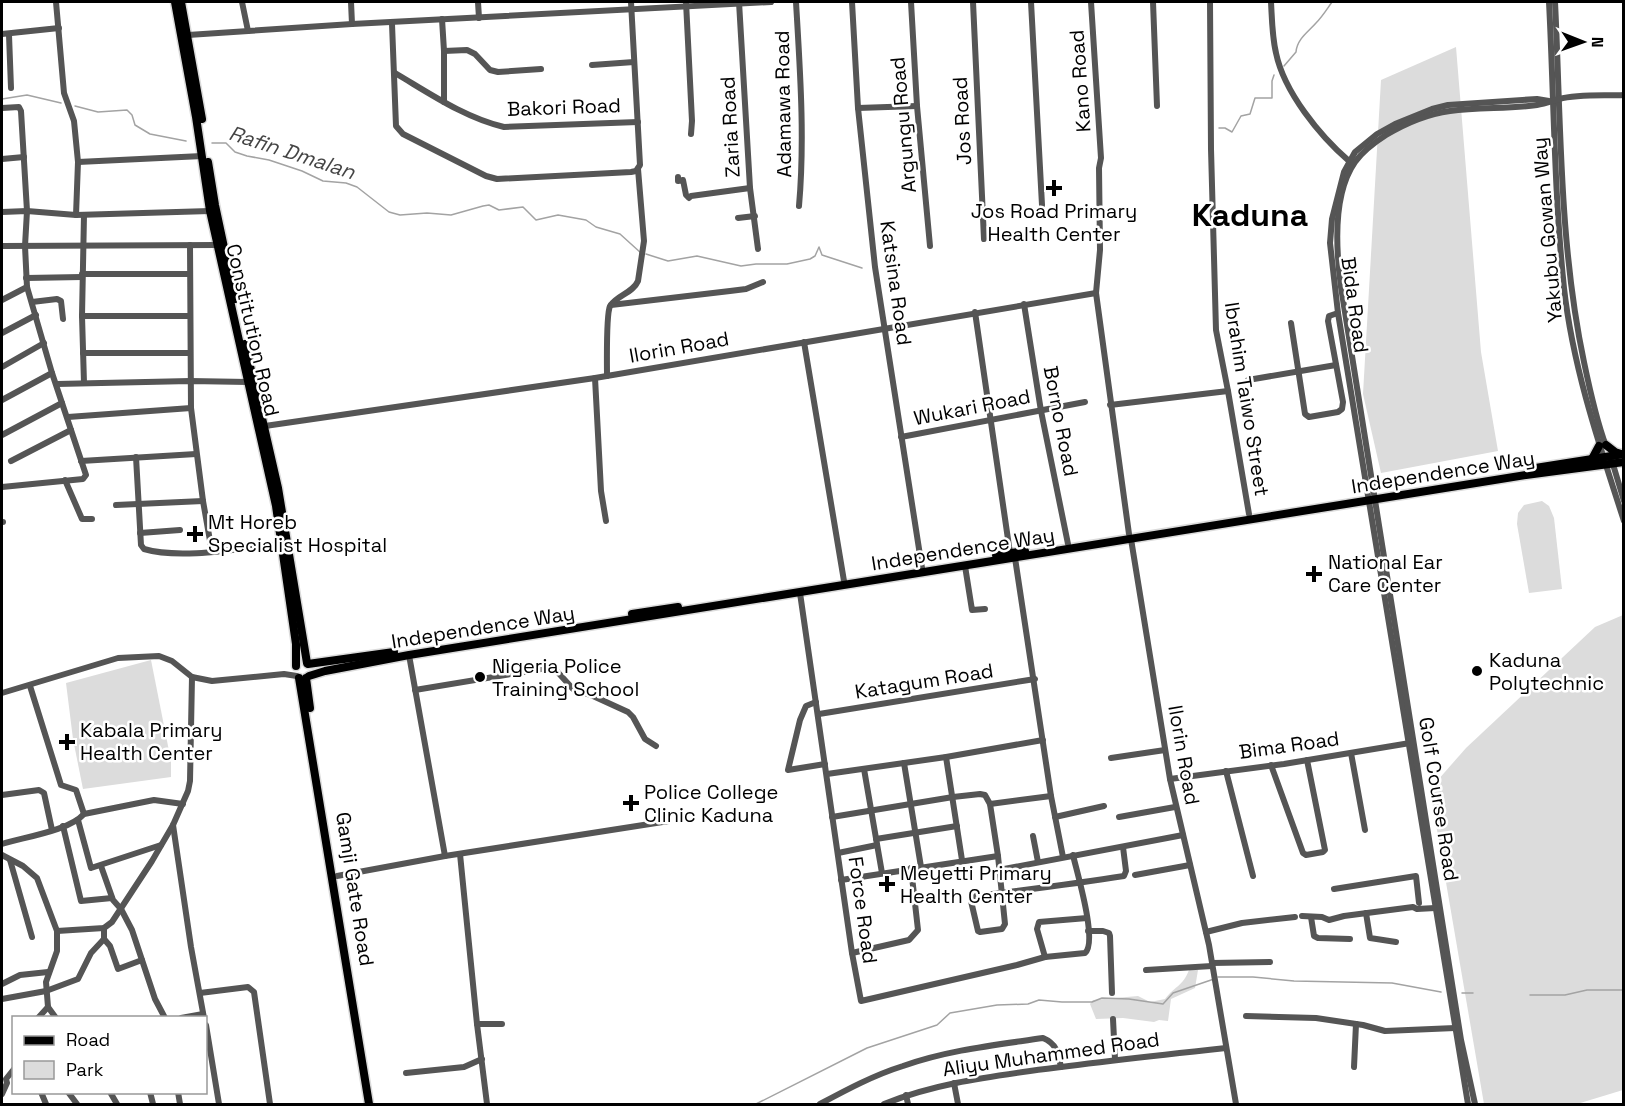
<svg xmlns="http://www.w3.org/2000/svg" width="1625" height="1106" font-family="'Space Grotesk',sans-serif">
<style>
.green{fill:#dcdcdc}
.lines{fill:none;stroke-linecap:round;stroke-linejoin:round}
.stream{stroke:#a3a3a3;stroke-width:1.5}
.major-casing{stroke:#dbdbdb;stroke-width:11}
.minor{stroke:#555;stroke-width:6}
.major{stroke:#000;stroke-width:8}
.poi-dot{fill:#000;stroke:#fff;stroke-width:2}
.labels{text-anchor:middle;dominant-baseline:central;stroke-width:5;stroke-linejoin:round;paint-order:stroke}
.street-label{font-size:20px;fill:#000;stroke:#fff}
.poi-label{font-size:20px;fill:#000;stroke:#fff;text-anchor:start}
.water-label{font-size:21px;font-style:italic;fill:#444;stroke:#fff}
.town-label{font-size:32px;font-weight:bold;fill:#000;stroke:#fff}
</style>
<rect width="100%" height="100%" fill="#fff"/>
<g class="green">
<path d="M1456,47L1481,352L1498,451L1381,473L1363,394L1381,80Z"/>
<path d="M1542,501L1549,506L1554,518L1562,589L1529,593L1517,524L1518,513L1524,505Z"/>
<path d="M1623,615V1090L1577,1104H1484L1430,789L1466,748L1595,627Z"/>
<path d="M151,660L171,761V777L83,789L73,739L66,683Z"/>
<path d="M1189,970H1198L1195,988L1171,999L1168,1021L1159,1020L1154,1022L1123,1018L1096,1019L1090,1004L1093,1000L1138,996L1150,1002L1165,999C1175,986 1183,986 1189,970Z"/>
</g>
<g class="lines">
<g class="stream">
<path d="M1284,66L1296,52C1297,39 1308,32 1316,23C1322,17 1327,9 1332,2"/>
<path d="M2,99L27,95L61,103"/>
<path d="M75,106L98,112L127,110L132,115L135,125L150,134L186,141"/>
<path d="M1219,128H1225L1232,132L1241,116L1250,114L1255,98H1272V81L1274,75"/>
<path d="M212,143H226L235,152L247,156L269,160L302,171L323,181L346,183L357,187L389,212L400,215L427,213L451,215L483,206L489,205L499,210L523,207L536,220L558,215L586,220L596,227L620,234L641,253"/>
<path d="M646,254L668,261L697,256L741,266L756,264H787L810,259L815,256L819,247L822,255L862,268"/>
<path d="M1218,977H1253L1294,981L1392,983L1441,992"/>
<path d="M1462,993H1473"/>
<path d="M1530,995H1565L1587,990H1624"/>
<path d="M756,1104L867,1048L937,1025L950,1013L997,1005L1028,1004L1039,1000L1062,1002H1092L1102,998L1129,999L1163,1004L1173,993L1214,979"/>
</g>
<g class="major-casing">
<g id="major">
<path d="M175,2L196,117L210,211L276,506L296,644V666"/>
<path d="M181,2L202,119"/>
<path d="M208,162L215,205L235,299"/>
<path d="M245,344L278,488L307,663"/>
<path d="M1606,445L1615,452L1621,454"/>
<path d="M1592,459L1599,446"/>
<path d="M1529,469L1624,454"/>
<path d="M996,555L1025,551"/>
<path d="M632,614L678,607"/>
<path d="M308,664L394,652"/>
<path d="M309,676L325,671L409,655L1526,475L1624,462"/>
<path d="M299,678L369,1104"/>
<path d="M306,678L310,708"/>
</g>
</g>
<g class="minor">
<path d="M56,2L64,93L74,121L78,162L76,215"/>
<path d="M242,2L248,31"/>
<path d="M351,2L352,24"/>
<path d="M478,2L479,18"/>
<path d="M686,2L692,121L691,134"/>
<path d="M739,2L750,188L758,249"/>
<path d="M796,2C800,70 805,138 799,206"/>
<path d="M852,2L858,108L875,267L922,568"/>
<path d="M911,2L917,106L930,246"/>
<path d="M973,2L984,239"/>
<path d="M1031,2L1042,205"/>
<path d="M1091,2L1101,158L1099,168L1100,250L1096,293L1129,534"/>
<path d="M1153,2L1157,106"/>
<path d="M1210,2L1211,149L1216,330L1228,391L1249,514"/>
<path d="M1271,2C1272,19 1272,36 1276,53C1284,92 1320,136 1349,161"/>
<path d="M1549,2C1554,97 1554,193 1564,288C1573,368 1599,444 1624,521"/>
<path d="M1555,2C1561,122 1559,244 1584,362C1590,391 1596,419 1606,446"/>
<path d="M442,19L444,51V102"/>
<path d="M392,24L396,126L403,134L486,176L497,179L631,172L636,171L640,165L631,2"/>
<path d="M2,34L59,28"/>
<path d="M9,35L11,88"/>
<path d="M188,35L352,24L771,2"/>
<path d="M444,51L467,50L475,54L490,70L498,72L541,69"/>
<path d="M592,65L634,62"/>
<path d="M395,73C429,93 465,118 504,127L638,122"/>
<path d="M2,108L19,107L21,111L27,211L25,246L27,287L52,373L86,475L83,479L2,487"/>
<path d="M858,108L917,106"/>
<path d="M2,159L24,157"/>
<path d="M78,162L202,156"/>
<path d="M678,177V181L683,180L686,195L689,198L691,196L750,188"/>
<path d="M2,212L27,211L76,215L210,211"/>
<path d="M84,215L82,316L84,383"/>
<path d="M738,218L755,216"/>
<path d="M190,245L191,408L203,501L212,552"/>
<path d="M2,246L217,245"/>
<path d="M82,274H189"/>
<path d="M26,278L82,277"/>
<path d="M2,300L27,287"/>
<path d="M32,302L57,299L61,301L63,319"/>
<path d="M1024,304L1041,411L1068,544"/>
<path d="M611,305L730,291L746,289L763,282"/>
<path d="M975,312L1010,553"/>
<path d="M82,316H189"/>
<path d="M1291,323L1305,414L1309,417L1338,412L1342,409L1343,402L1328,321L1329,316L1338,313"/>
<path d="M2,333L36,315"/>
<path d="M804,342L844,581"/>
<path d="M83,353H189"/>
<path d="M2,367L44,343"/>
<path d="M607,376C607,363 606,315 610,306C617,295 633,293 638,281L644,241L638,169"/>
<path d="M595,378L601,491L606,521"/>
<path d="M1248,380L1336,365"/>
<path d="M57,384L190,381L248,382"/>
<path d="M2,400L52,373"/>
<path d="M1110,405L1228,391"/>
<path d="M68,417L191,408"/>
<path d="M265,426L595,378L1096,293"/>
<path d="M2,435L62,403"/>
<path d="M901,437L1085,402"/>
<path d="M136,457L141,545L144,549C181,560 242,548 281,544"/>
<path d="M11,461L71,430"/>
<path d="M81,461L196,454"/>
<path d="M1612,461L1624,501"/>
<path d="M65,480L82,519H92"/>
<path d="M116,505L203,501"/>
<path d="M2,522H3"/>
<path d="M140,533L180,530"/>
<path d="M1131,539L1170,779L1209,945L1236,1104"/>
<path d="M1015,558L1051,796L1063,857"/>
<path d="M965,566L972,610L985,609"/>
<path d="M800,593L852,953L861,1001L1017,965L1045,957L1085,953C1098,942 1077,873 1073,855"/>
<path d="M409,655L445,856"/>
<path d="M30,686L61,785L76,790L84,814"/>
<path d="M415,690L553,667L573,689L593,696L628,712L633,717L645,739L656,746"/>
<path d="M2,693L118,658L159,656L172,661L192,677L212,681L284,674L297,676"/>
<path d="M816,702L806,706L800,720L788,770L825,764"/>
<path d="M819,714L1035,679"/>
<path d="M1351,753L1365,830"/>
<path d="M946,757L962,860"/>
<path d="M1111,758L1165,750"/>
<path d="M904,763L921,867"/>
<path d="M1271,765L1303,853L1306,855L1323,852L1325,850L1307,760"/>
<path d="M864,769L882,873"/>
<path d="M1226,771L1253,876"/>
<path d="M827,774L946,757L1043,740"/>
<path d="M1170,779L1284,764L1410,743"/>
<path d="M2,795L39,790L44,793L52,830"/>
<path d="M990,804L1051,796"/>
<path d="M832,817L953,797L980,794L985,795L990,804L998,856L1005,924L1002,929L980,932L978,931L971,901L976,896C1025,890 1074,884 1124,876L1126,871L1123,847"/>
<path d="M1055,817L1104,806"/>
<path d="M1119,817L1175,807"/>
<path d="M78,820L91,868L161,845"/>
<path d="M173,825L191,947L204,1018"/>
<path d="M63,826L81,901L112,898"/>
<path d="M1033,836L1038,862"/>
<path d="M876,839L957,826"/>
<path d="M2,844C24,837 69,831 84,814L154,800L183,804"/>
<path d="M838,853L877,845"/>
<path d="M460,854L477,1024L487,1104"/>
<path d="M2,855L23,866L37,878L57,931V951L46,982L48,1007L38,1018"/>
<path d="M10,860L32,937"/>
<path d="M101,866L113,900L121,909L132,930L155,999L165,1018"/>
<path d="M999,870L1183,835"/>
<path d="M1135,875L1190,865"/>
<path d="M337,876L445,856L669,821"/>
<path d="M841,880L998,856"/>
<path d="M1334,889L1416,876L1419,903"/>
<path d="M1366,913L1370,938L1396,942"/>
<path d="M1302,916L1322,917L1329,920L1344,916L1413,907L1417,909L1435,908"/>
<path d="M1311,917L1314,936L1318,938L1350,939"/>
<path d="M57,931L104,928L112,922L152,861L173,825L188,791L190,781L192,677"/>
<path d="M1088,931H1103L1109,933L1110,936L1112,993"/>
<path d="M1206,932L1242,923L1295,917"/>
<path d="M104,939L110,946L118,969L142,960"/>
<path d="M852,953L909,940L918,930L911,868"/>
<path d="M1045,957L1037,929L1039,922L1087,918"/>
<path d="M1212,963L1270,962"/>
<path d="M1146,970L1212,966"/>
<path d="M2,984L20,975L48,972"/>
<path d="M200,993L248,987L254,992L270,1104"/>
<path d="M2,999L46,991L78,979L91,953L104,939V928"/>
<path d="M48,1007L56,1018"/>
<path d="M1246,1016L1316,1018L1363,1025L1385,1031L1455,1028"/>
<path d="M181,1018L203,1014"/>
<path d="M1113,1019L1115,1059"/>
<path d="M477,1024H502"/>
<path d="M206,1025L219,1104"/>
<path d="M1354,1067L1356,1024"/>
<path d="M406,1073L464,1067L482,1059"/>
<path d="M954,1083L958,1104"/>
<path d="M41,1092L46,1104"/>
<path d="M68,1092L77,1104"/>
<path d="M110,1092L117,1104"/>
<path d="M150,1092L153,1104"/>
<path d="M178,1092L180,1104"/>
<path d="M2,1094L7,1083L6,1079L14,1069"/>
<path d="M906,1095L908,1104"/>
<path d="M820,1104C846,1090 874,1075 903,1066C948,1050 996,1045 1043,1038C1057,1044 1058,1053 1061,1067"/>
<path d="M884,1104C931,1085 980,1078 1030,1071C1096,1062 1161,1055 1226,1048"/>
<path d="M1468,1104L1338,313L1330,243L1332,219L1344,172L1355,152L1377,134L1395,124L1432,109L1448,105L1537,99L1549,101"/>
<path d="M1475,1104L1461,1040L1341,287C1336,250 1332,195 1355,162C1363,151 1375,142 1386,135C1406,123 1428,114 1450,111C1479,107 1509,109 1537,105C1545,104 1552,101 1559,99C1579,94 1603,96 1624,95"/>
</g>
<use href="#major" class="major"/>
</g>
<g class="poi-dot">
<path d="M1051 179h6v6h6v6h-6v6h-6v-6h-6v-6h6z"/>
<path d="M192 525h6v6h6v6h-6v6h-6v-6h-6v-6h6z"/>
<path d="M1311 565h6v6h6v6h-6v6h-6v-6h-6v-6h6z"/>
<circle cx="1477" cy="671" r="6"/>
<circle cx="480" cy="677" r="6"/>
<path d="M64 733h6v6h6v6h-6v6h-6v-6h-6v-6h6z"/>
<path d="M628 794h6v6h6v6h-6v6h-6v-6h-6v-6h6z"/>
<path d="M884 875h6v6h6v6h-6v6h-6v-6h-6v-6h6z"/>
</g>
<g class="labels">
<g class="street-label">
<text transform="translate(1080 81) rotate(-94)">Kano Road</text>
<text transform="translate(783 104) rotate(-91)">Adamawa Road</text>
<text transform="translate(564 107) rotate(-2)">Bakori Road</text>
<text transform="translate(962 121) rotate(-93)">Jos Road</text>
<text transform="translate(903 125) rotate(-95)">Argungu Road</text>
<text transform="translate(730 127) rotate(-93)">Zaria Road</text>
<text transform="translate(1547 230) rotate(-95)">Yakubu Gowan Way</text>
<text transform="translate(896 283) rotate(82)">Katsina Road</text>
<text transform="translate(1355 305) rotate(82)">Bida Road</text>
<text transform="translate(253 330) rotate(77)">Constitution Road</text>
<text transform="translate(679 347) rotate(-10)">Ilorin Road</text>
<text transform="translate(1247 399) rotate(81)">Ibrahim Taiwo Street</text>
<text transform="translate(972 407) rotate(-11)">Wukari Road</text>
<text transform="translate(1061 421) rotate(79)">Borno Road</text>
<text transform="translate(1443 472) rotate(-9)">Independence Way</text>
<text transform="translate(963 549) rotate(-9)">Independence Way</text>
<text transform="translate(483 627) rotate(-9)">Independence Way</text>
<text transform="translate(924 681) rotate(-9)">Katagum Road</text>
<text transform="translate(1289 745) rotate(-8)">Bima Road</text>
<text transform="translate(1184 755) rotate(80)">Ilorin Road</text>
<text transform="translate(1439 799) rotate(81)">Golf Course Road</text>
<text transform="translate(355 889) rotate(81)">Gamji Gate Road</text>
<text transform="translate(863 910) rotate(82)">Force Road</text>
<text transform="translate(1051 1054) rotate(-8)">Aliyu Muhammed Road</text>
</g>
<g class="poi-label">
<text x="1054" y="211" text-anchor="middle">Jos Road Primary<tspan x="1054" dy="23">Health Center</tspan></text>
<text x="208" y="522">Mt Horeb<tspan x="208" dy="23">Specialist Hospital</tspan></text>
<text x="1328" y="562">National Ear<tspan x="1328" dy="23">Care Center</tspan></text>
<text x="1489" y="660">Kaduna<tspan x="1489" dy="23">Polytechnic</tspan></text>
<text x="492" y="666">Nigeria Police<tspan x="492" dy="23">Training School</tspan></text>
<text x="80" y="730">Kabala Primary<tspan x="80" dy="23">Health Center</tspan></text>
<text x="644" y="792">Police College<tspan x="644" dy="23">Clinic Kaduna</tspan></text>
<text x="900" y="873">Meyetti Primary<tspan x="900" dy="23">Health Center</tspan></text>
</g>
<g class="water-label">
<text transform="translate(292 152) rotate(18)">Rafin Dmalan</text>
</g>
<g class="town-label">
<text x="1250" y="215">Kaduna</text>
</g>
</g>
<rect width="1625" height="1106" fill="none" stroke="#000000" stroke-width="6"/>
<rect x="12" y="1016" width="195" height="78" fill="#ffffff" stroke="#999999" stroke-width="1.5"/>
<rect x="24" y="1036" width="30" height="9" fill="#000000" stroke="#999999" stroke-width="1.5"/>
<text x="66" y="1046" font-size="18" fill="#000000">Road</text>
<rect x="24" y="1061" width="30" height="18" fill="#dcdcdc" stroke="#999999" stroke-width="1.5"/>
<text x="66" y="1076" font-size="18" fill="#000000">Park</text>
<g transform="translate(1583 42) rotate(91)" stroke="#ffffff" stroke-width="4.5" paint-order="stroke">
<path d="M0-4.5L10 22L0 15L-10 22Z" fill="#000000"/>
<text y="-9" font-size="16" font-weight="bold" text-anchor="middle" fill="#000000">N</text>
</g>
</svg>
